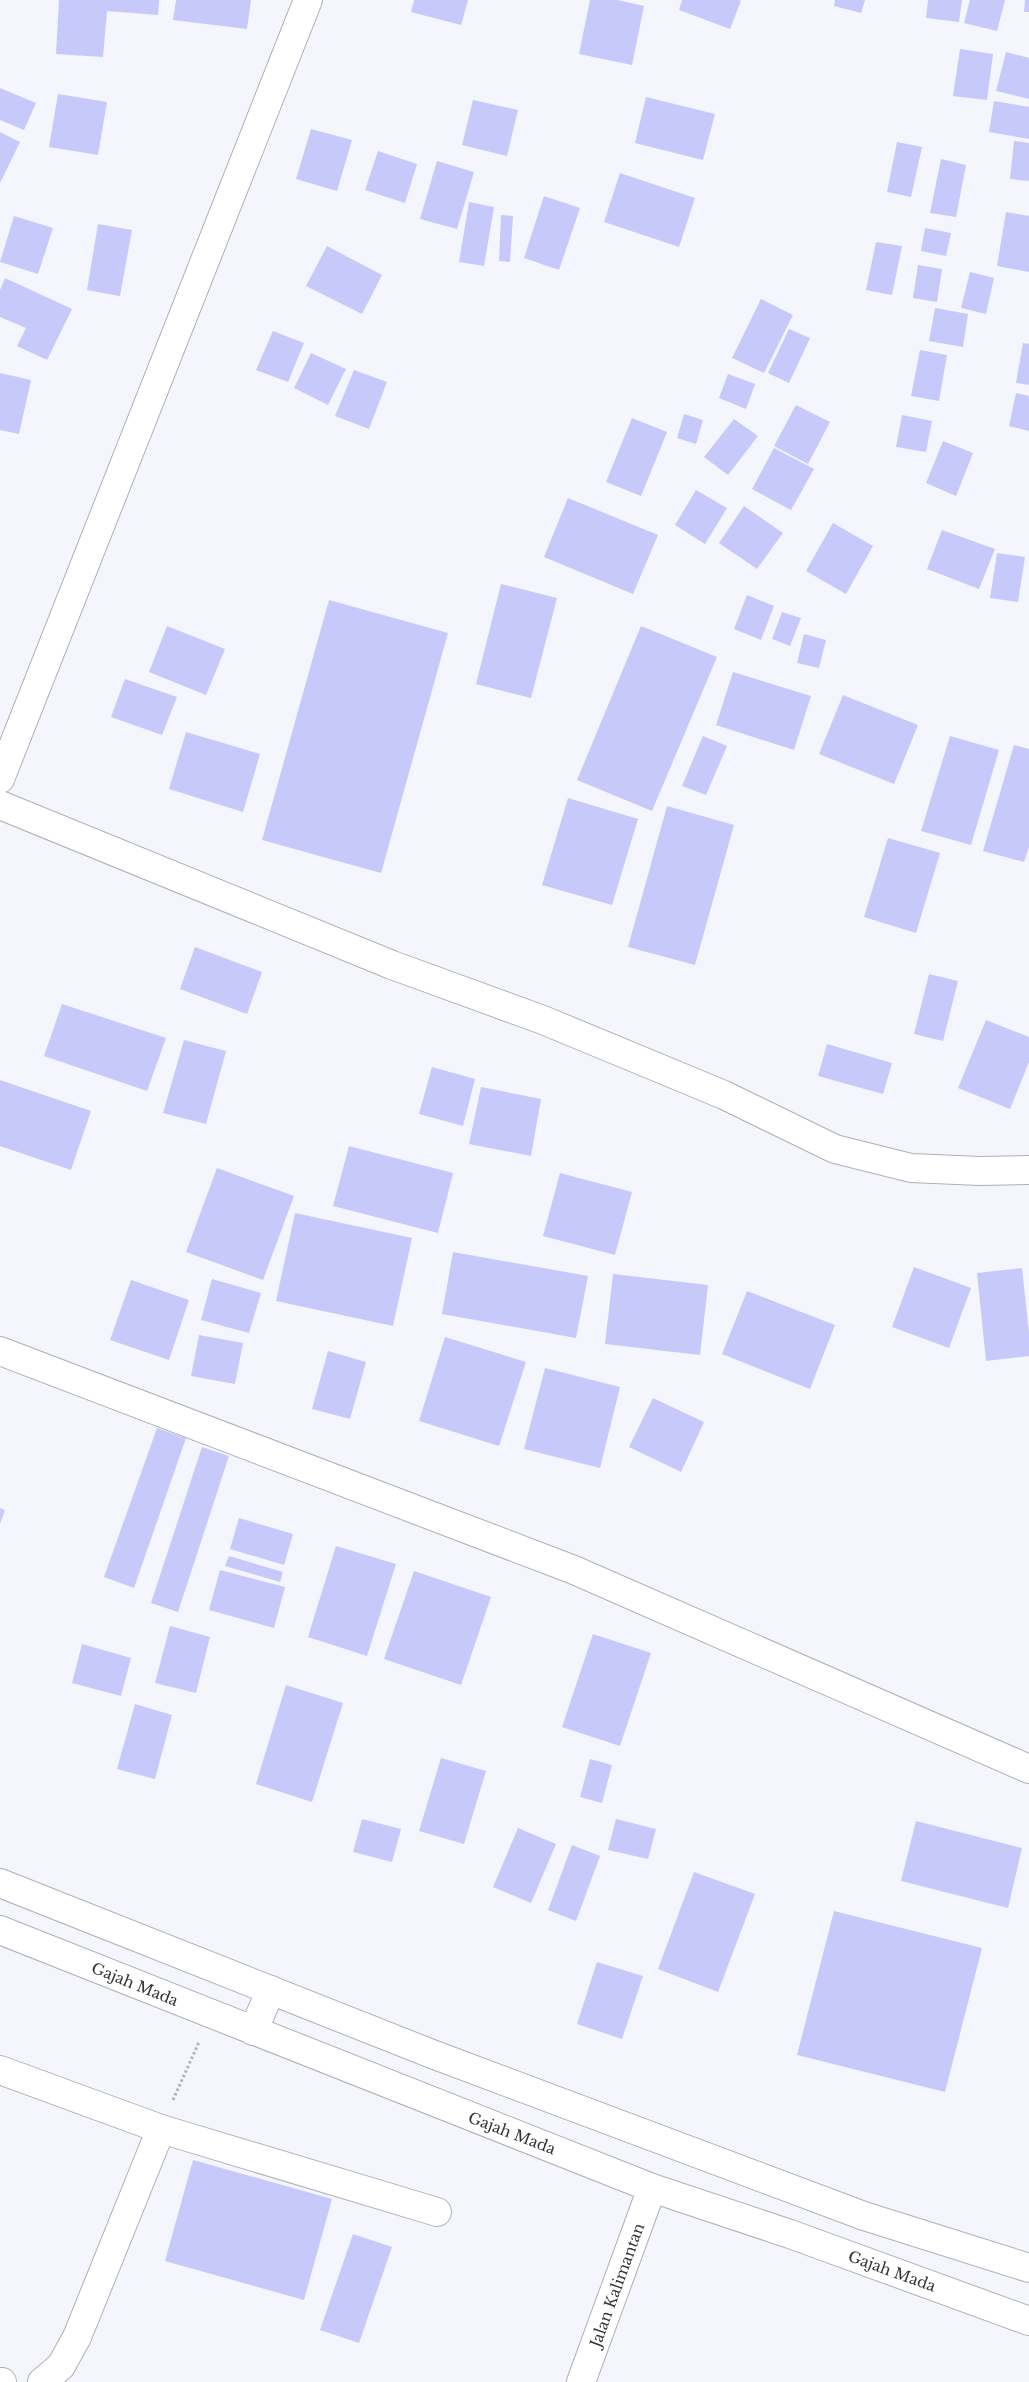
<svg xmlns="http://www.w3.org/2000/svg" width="1029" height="2382" font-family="'Libre Baskerville',serif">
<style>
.building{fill:#c7c9fb}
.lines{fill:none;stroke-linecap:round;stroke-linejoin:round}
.street-casing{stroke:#afafb9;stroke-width:30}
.secondary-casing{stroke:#afafb9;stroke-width:30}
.primary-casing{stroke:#afafb9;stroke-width:30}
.path{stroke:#b2b2b9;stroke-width:3;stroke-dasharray:2.5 2.5;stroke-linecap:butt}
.street{stroke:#fff;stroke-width:28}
.secondary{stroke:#fff;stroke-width:28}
.primary{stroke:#fff;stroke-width:28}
.labels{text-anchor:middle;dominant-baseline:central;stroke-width:5;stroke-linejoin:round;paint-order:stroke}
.street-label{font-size:15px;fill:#343438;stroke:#fff}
</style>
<rect width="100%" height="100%" fill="#f5f5fe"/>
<g class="building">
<path d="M59,0H159L158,15L107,11L103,57L56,54Z"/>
<path d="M176,0H251L247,29L173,20Z"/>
<path d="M414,0H468L461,25L411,12Z"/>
<path d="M590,0H617L644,6L632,65L579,54Z"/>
<path d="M682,0H739L741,1L730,29L679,10Z"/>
<path d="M835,0H865L861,13L834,6Z"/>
<path d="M928,0H962L959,22L926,18Z"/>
<path d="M970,0H1005L997,31L964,23Z"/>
<path d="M1025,0H1029V12H1024Z"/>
<path d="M960,49L993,54L987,100L953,96Z"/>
<path d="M1006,52L1029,58V99L996,91Z"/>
<path d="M0,88L36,103L24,130L0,120Z"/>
<path d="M58,94L107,102L98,155L49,147Z"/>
<path d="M646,97L715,114L703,160L635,143Z"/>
<path d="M473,100L518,110L507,156L462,145Z"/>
<path d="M994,101L1029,107V139L989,132Z"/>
<path d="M311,129L352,140L337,191L296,179Z"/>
<path d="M0,132L20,142L0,183Z"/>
<path d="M1014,141L1029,143V181L1010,179Z"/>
<path d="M897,142L922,147L911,197L887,192Z"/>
<path d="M378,151L417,164L405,203L365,190Z"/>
<path d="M941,159L966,165L956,217L930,213Z"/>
<path d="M437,161L474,172L457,229L420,219Z"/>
<path d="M620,173L695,198L679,247L604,222Z"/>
<path d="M544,196L580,208L559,270L524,258Z"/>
<path d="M469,202L494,207L484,266L459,262Z"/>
<path d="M1006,212L1029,216V272L997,266Z"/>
<path d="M501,215L513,216L510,262L499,261Z"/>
<path d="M14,216L53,228L38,274L0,262Z"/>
<path d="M98,224L132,230L120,296L87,290Z"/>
<path d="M925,228L951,233L946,256L921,251Z"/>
<path d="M876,242L902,246L892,295L866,290Z"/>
<path d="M327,246L382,275L362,314L306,286Z"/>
<path d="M918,265L942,269L937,302L913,298Z"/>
<path d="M970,272L994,278L986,314L961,308Z"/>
<path d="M5,278L72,309L47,360L17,346L26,328L0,317V290Z"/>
<path d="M761,299L793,315L764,373L732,358Z"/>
<path d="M935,308L968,314L963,347L929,341Z"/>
<path d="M789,329L810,338L789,383L768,373Z"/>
<path d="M273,331L304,343L288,382L256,370Z"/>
<path d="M1023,343L1029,344V385L1016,383Z"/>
<path d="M920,350L947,355L939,401L911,396Z"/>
<path d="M311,353L346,369L328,405L294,388Z"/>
<path d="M354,370L387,382L369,429L335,416Z"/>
<path d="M0,373L31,380L19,434L0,430Z"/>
<path d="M728,374L755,384L746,409L719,398Z"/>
<path d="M1016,393L1029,396V431L1009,426Z"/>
<path d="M796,405L830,422L808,464L774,446Z"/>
<path d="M684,414L703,420L696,444L677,438Z"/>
<path d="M902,415L932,421L926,452L896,447Z"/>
<path d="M632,418L667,432L641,496L606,482Z"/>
<path d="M734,419L758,436L728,475L704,457Z"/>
<path d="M943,441L973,453L956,496L926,483Z"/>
<path d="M774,448L814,469L791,510L752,489Z"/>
<path d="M696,490L727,508L705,544L675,525Z"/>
<path d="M568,498L658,535L633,594L544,557Z"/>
<path d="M744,506L783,533L757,569L719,543Z"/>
<path d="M833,523L873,546L846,594L806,571Z"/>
<path d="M942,530L995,549L979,589L927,569Z"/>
<path d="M997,553L1025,557L1018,602L990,598Z"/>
<path d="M501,584L557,598L531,698L476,684Z"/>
<path d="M747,595L774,606L761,640L734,629Z"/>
<path d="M329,600L448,633L381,873L262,840Z"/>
<path d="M782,612L801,618L790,646L772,639Z"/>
<path d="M167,626L225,649L206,695L149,672Z"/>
<path d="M641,626L717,657L652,811L577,780Z"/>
<path d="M804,634L826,640L819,668L797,663Z"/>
<path d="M733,672L811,696L794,750L716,725Z"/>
<path d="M125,679L177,697L162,735L111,717Z"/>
<path d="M843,695L918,725L894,784L819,754Z"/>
<path d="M186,732L260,754L243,812L169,789Z"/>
<path d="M703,736L727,746L706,795L682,786Z"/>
<path d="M950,736L999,750L971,845L921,831Z"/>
<path d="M1014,745L1029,749V847L1024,862L983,851Z"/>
<path d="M568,798L638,819L612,905L542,885Z"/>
<path d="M667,806L734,825L695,965L628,947Z"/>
<path d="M888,838L940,853L916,933L864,917Z"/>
<path d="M195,947L262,972L247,1014L180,989Z"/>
<path d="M929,974L958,981L943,1041L914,1034Z"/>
<path d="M62,1004L166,1038L147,1091L44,1056Z"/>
<path d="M986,1020L1029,1037V1062L1010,1109L958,1088Z"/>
<path d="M184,1040L226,1051L206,1124L163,1113Z"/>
<path d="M827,1044L892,1063L883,1094L818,1076Z"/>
<path d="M432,1067L475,1079L463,1126L419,1114Z"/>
<path d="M0,1080L91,1111L71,1170L0,1146Z"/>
<path d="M481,1087L541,1099L531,1156L469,1144Z"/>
<path d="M349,1146L453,1173L438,1233L333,1206Z"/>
<path d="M217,1168L294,1196L263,1280L186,1252Z"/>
<path d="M560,1173L632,1192L615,1255L543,1236Z"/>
<path d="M295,1213L412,1238L393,1326L276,1301Z"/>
<path d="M453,1252L588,1276L576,1338L442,1314Z"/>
<path d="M914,1267L971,1288L949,1348L892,1327Z"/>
<path d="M1022,1268L1029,1333V1356L986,1361L977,1273Z"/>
<path d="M613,1274L708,1285L700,1355L605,1344Z"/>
<path d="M212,1279L261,1293L249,1333L201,1320Z"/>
<path d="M131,1280L189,1300L169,1360L110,1340Z"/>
<path d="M747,1291L835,1325L810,1389L722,1354Z"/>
<path d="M199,1335L243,1343L235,1384L191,1376Z"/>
<path d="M445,1337L526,1362L499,1446L419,1421Z"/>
<path d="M328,1351L366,1362L350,1419L312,1409Z"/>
<path d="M545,1368L620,1387L600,1468L524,1449Z"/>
<path d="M653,1398L704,1422L681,1472L629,1447Z"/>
<path d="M157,1428L186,1438L134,1588L104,1577Z"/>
<path d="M202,1447L229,1456L178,1612L151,1603Z"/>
<path d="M0,1508L5,1510L0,1524Z"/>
<path d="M239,1518L293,1534L284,1565L230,1549Z"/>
<path d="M336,1546L396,1564L367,1656L308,1637Z"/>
<path d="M229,1556L283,1572L280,1582L225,1566Z"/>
<path d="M220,1570L285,1587L274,1628L209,1610Z"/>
<path d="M414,1571L491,1597L461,1685L384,1659Z"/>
<path d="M170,1626L210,1637L196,1693L155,1683Z"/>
<path d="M593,1634L651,1653L620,1746L562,1727Z"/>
<path d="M82,1644L131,1658L121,1696L72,1683Z"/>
<path d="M286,1685L343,1703L312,1802L256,1784Z"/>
<path d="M135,1704L172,1715L155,1779L117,1769Z"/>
<path d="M441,1758L486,1771L464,1844L419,1831Z"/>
<path d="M590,1759L612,1765L602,1803L580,1797Z"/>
<path d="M362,1819L401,1829L392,1862L353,1852Z"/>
<path d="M616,1819L656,1829L648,1859L608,1850Z"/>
<path d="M916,1821L1022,1848L1008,1908L901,1881Z"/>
<path d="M518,1828L556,1844L531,1903L493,1887Z"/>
<path d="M572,1845L600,1856L576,1921L548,1910Z"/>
<path d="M694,1872L755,1894L718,1992L658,1969Z"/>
<path d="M834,1911L982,1948L945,2092L797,2055Z"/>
<path d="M597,1962L643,1976L622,2039L577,2024Z"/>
<path d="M193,2160L332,2199L304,2300L165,2261Z"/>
<path d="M353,2234L392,2247L359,2343L320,2330Z"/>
</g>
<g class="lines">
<g class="street-casing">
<g id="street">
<path d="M0,1351L574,1570L1029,1769"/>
<path d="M0,2070L161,2129L437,2212"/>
<path d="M0,2382H2"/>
<path d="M42,2382L61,2366L77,2337L161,2129"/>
<path d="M581,2382L652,2188"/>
</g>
</g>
<g class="secondary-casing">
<g id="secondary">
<path d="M0,779L308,0"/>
<path d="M0,805L392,965L543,1020L724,1095L835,1149L911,1168L980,1171L1029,1170"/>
</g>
</g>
<g class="primary-casing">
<g id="primary">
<path d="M0,1883L432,2054L864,2216L1029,2268"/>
<path d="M0,1930L652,2188L790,2234L1029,2321"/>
<path d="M253,2031L271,1990"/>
</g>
</g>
<path class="path" d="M173,2100L199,2042"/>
<use href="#street" class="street"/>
<use href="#secondary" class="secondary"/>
<use href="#primary" class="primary"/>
</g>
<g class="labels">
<g class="street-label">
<text transform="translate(135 1984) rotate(22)">Gajah Mada</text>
<text transform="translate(512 2133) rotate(21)">Gajah Mada</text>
<text transform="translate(892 2271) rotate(20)">Gajah Mada</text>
<text transform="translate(617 2285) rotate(-70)">Jalan Kalimantan</text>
</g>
</g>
</svg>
